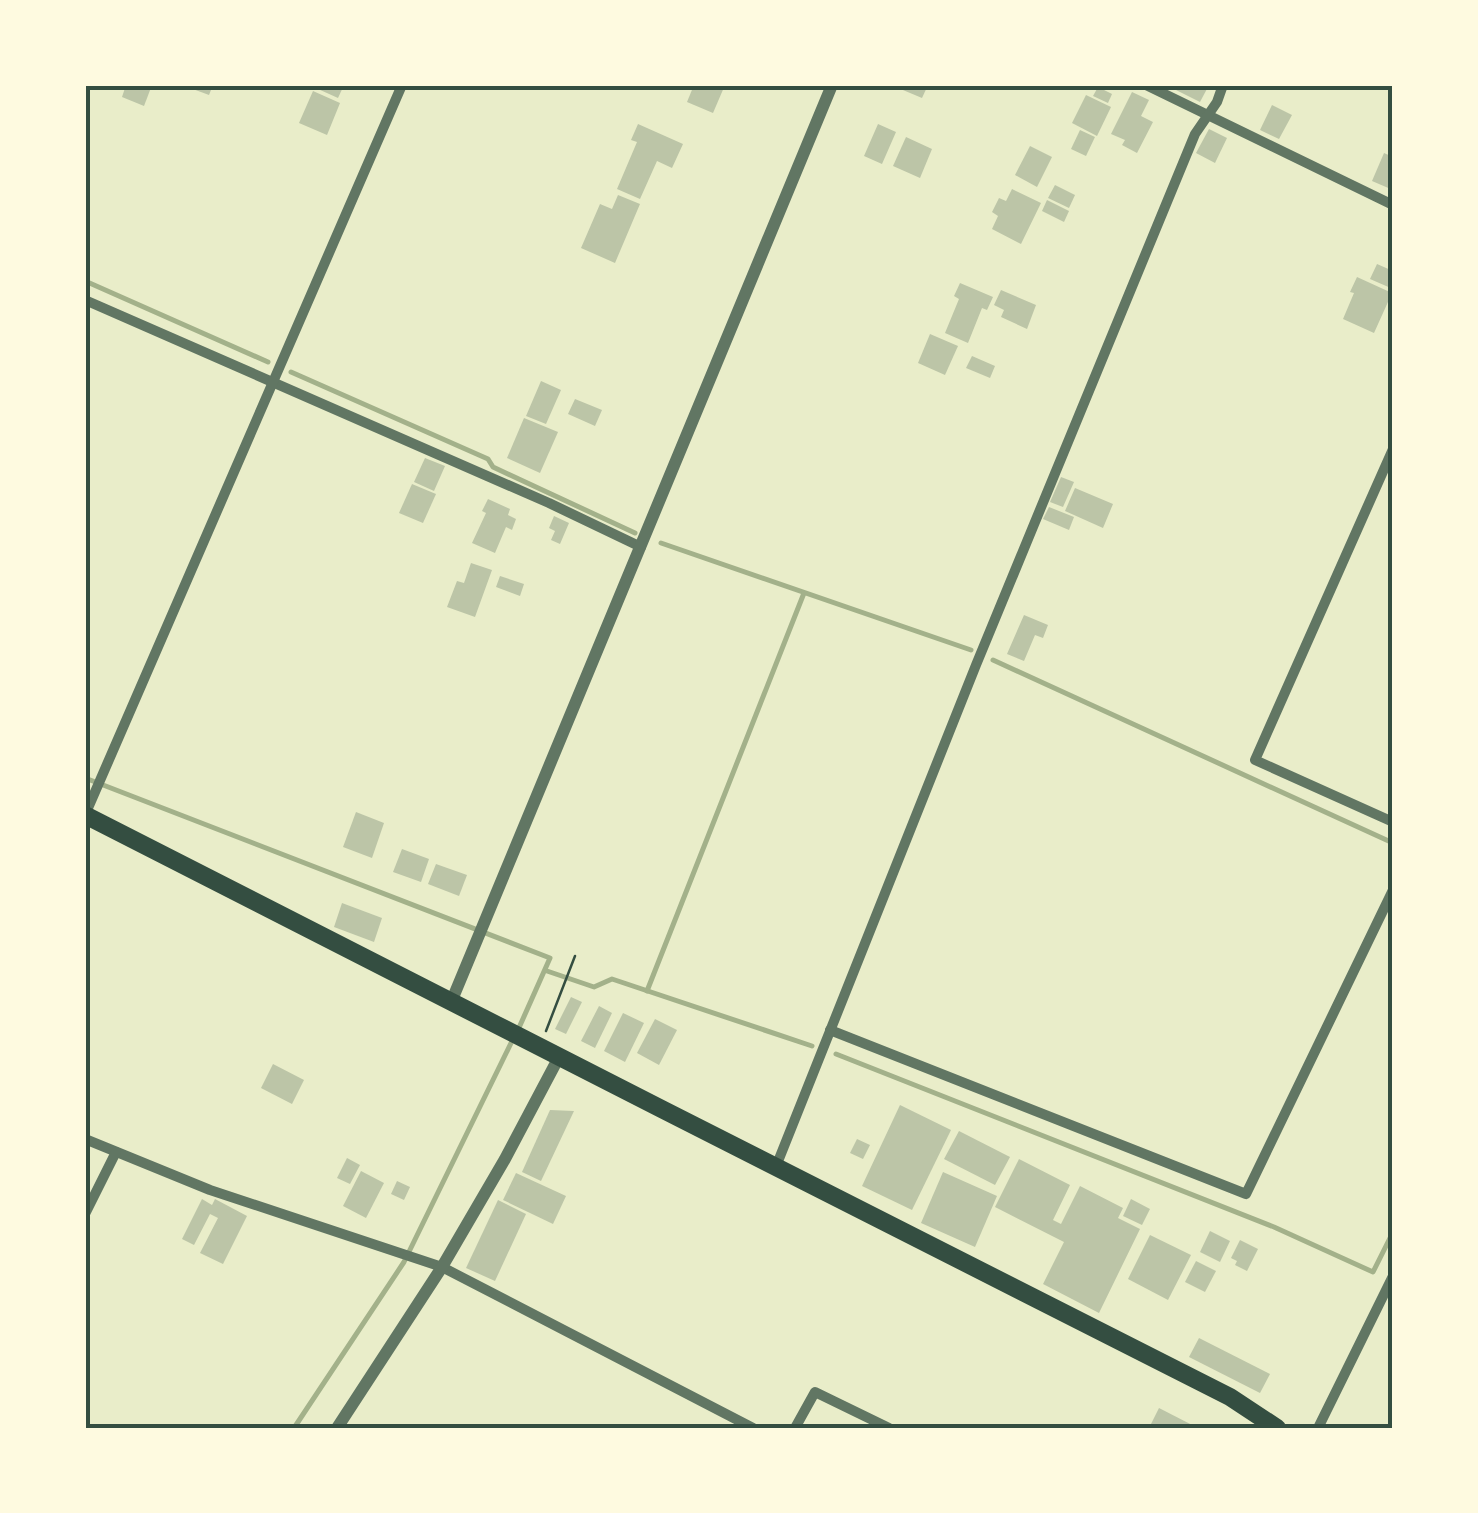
<svg xmlns="http://www.w3.org/2000/svg" width="1478" height="1513" font-family="'Open Sans',sans-serif">
<style>
.lines{fill:none;stroke-linecap:round;stroke-linejoin:round}
.stream{stroke:#a3b18a;stroke-width:5}
.building{fill:#bcc5a7}
.path{stroke:#344e41;stroke-width:2.5}
.minor{stroke:#617663;stroke-width:10}
.tertiary{stroke:#617663;stroke-width:12}
.trunk{stroke:#344e41;stroke-width:18}
.neatline{fill:none;stroke:#344e41;stroke-width:4}
</style>
<rect width="100%" height="100%" fill="#e9edc9"/>
<g class="lines">
<g class="stream">
<path d="M85,281L268,362"/>
<path d="M291,372L488,459L493,467L635,533"/>
<path d="M661,543L971,650"/>
<path d="M993,660L1393,843"/>
<path d="M85,778L550,958L518,1030"/>
<path d="M547,971L594,987L612,979L812,1046"/>
<path d="M647,991L804,593"/>
<path d="M836,1054L1274,1227L1373,1272L1393,1232"/>
<path d="M294,1428L404,1262L513,1039"/>
</g>
</g>
<g class="building">
<path d="M126,85H152L144,106L122,97Z"/>
<path d="M182,85H213L209,95Z"/>
<path d="M320,85H344L338,98L318,89Z"/>
<path d="M694,85H725L713,113L687,102Z"/>
<path d="M891,85H928L922,98Z"/>
<path d="M1166,85H1209L1200,102Z"/>
<path d="M1098,87L1112,94L1108,103L1093,96Z"/>
<path d="M313,91L340,103L327,135L299,123Z"/>
<path d="M1132,92L1149,100L1141,116L1153,122L1137,153L1122,145L1125,140L1111,134Z"/>
<path d="M1086,95L1111,107L1097,136L1072,123Z"/>
<path d="M1272,105L1292,115L1279,139L1260,130Z"/>
<path d="M638,124L683,144L672,168L657,161L640,199L617,189L637,142L631,140Z"/>
<path d="M878,124L896,132L882,164L864,156Z"/>
<path d="M1209,129L1227,138L1215,163L1196,153Z"/>
<path d="M1080,130L1095,137L1086,156L1071,149Z"/>
<path d="M906,137L932,149L920,178L893,166Z"/>
<path d="M1030,146L1052,157L1037,187L1015,175Z"/>
<path d="M1384,153L1393,157V190L1372,181Z"/>
<path d="M1055,185L1075,195L1069,208L1048,198Z"/>
<path d="M1012,189L1041,203L1021,244L992,229L998,216L992,212L999,198L1006,201Z"/>
<path d="M618,195L640,204L615,263L581,248L600,204L612,209Z"/>
<path d="M1047,200L1069,211L1064,222L1042,211Z"/>
<path d="M1377,264L1393,271V289L1370,279Z"/>
<path d="M1357,277L1392,293L1374,333L1343,319L1354,293L1350,292Z"/>
<path d="M960,283L993,297L987,310L982,308L968,343L945,333L959,299L954,296Z"/>
<path d="M1001,290L1036,305L1027,329L1001,317L1004,310L994,305Z"/>
<path d="M930,334L958,346L945,375L918,363Z"/>
<path d="M972,356L995,366L990,378L966,368Z"/>
<path d="M541,381L561,390L546,424L526,416Z"/>
<path d="M575,399L602,410L595,426L568,414Z"/>
<path d="M524,418L558,432L540,473L507,458Z"/>
<path d="M425,458L445,466L434,491L414,482Z"/>
<path d="M1061,477L1074,482L1063,507L1050,502Z"/>
<path d="M412,484L436,494L423,523L399,513Z"/>
<path d="M1075,488L1113,504L1103,528L1065,511Z"/>
<path d="M488,499L510,509L508,515L516,519L512,530L506,527L495,553L472,543L486,513L482,511Z"/>
<path d="M1049,507L1074,517L1069,530L1043,519Z"/>
<path d="M554,516L569,523L560,544L551,540L555,531L549,528Z"/>
<path d="M471,563L492,570L475,617L447,607L457,581L464,583Z"/>
<path d="M500,576L524,584L520,596L496,587Z"/>
<path d="M1024,615L1048,625L1043,638L1035,635L1024,661L1007,654Z"/>
<path d="M356,812L384,823L372,858L343,847Z"/>
<path d="M402,849L429,859L421,882L393,872Z"/>
<path d="M436,864L467,875L459,896L428,884Z"/>
<path d="M342,903L382,918L374,942L334,927Z"/>
<path d="M571,997L582,1002L566,1034L555,1029Z"/>
<path d="M599,1006L612,1013L595,1048L581,1041Z"/>
<path d="M623,1013L644,1023L625,1062L604,1051Z"/>
<path d="M655,1019L677,1030L659,1065L637,1053Z"/>
<path d="M273,1064L304,1080L292,1104L261,1088Z"/>
<path d="M900,1105L951,1130L912,1210L862,1186Z"/>
<path d="M550,1110L574,1111L541,1181L522,1172Z"/>
<path d="M959,1131L1010,1157L995,1185L944,1159Z"/>
<path d="M857,1139L870,1145L863,1159L850,1153Z"/>
<path d="M347,1158L360,1165L350,1184L337,1178Z"/>
<path d="M1019,1159L1070,1185L1053,1220L1061,1224L1080,1186L1123,1208L1118,1218L1140,1229L1099,1313L1043,1284L1064,1242L995,1207Z"/>
<path d="M361,1171L384,1183L366,1218L343,1206Z"/>
<path d="M943,1172L997,1196L975,1247L921,1223Z"/>
<path d="M516,1173L566,1196L553,1224L503,1200Z"/>
<path d="M397,1181L410,1187L404,1200L391,1194Z"/>
<path d="M202,1199L212,1205L215,1199L247,1216L223,1264L200,1253L218,1218L210,1214L194,1245L182,1239Z"/>
<path d="M1131,1199L1150,1209L1142,1225L1123,1216Z"/>
<path d="M498,1200L526,1214L495,1281L466,1268Z"/>
<path d="M1210,1231L1230,1241L1220,1262L1200,1252Z"/>
<path d="M1150,1235L1191,1255L1168,1300L1128,1279Z"/>
<path d="M1240,1240L1258,1249L1247,1271L1235,1265L1237,1261L1231,1258Z"/>
<path d="M1196,1261L1216,1271L1205,1292L1185,1282Z"/>
<path d="M1199,1338L1270,1374L1260,1393L1189,1357Z"/>
<path d="M1159,1408L1198,1428H1149Z"/>
</g>
<g class="lines">
<path class="path" d="M546,1031L575,956"/>
<g class="minor">
<path d="M1146,85L1393,205"/>
<path d="M85,300L549,503L641,547"/>
<path d="M1393,449L1255,760L1393,822"/>
<path d="M85,815L402,85"/>
<path d="M830,1030L1246,1194L1393,890"/>
<path d="M85,1139L210,1190L442,1267L753,1428"/>
<path d="M775,1169L976,665L1195,134L1217,102L1223,85"/>
<path d="M85,1214L116,1152"/>
<path d="M795,1428L815,1392L889,1428"/>
<path d="M1318,1428L1393,1276"/>
</g>
<g class="tertiary">
<path d="M452,1000L832,85"/>
<path d="M337,1428L442,1267L505,1159L559,1057"/>
</g>
<path class="trunk" d="M85,815C467,1009 847,1205 1230,1397L1277,1428"/>
</g>
<rect width="1478" height="1513" fill="none" stroke="#fefae0" stroke-width="175"/>
<rect x="88" y="88" width="1302" height="1338" class="neatline"/>
</svg>
